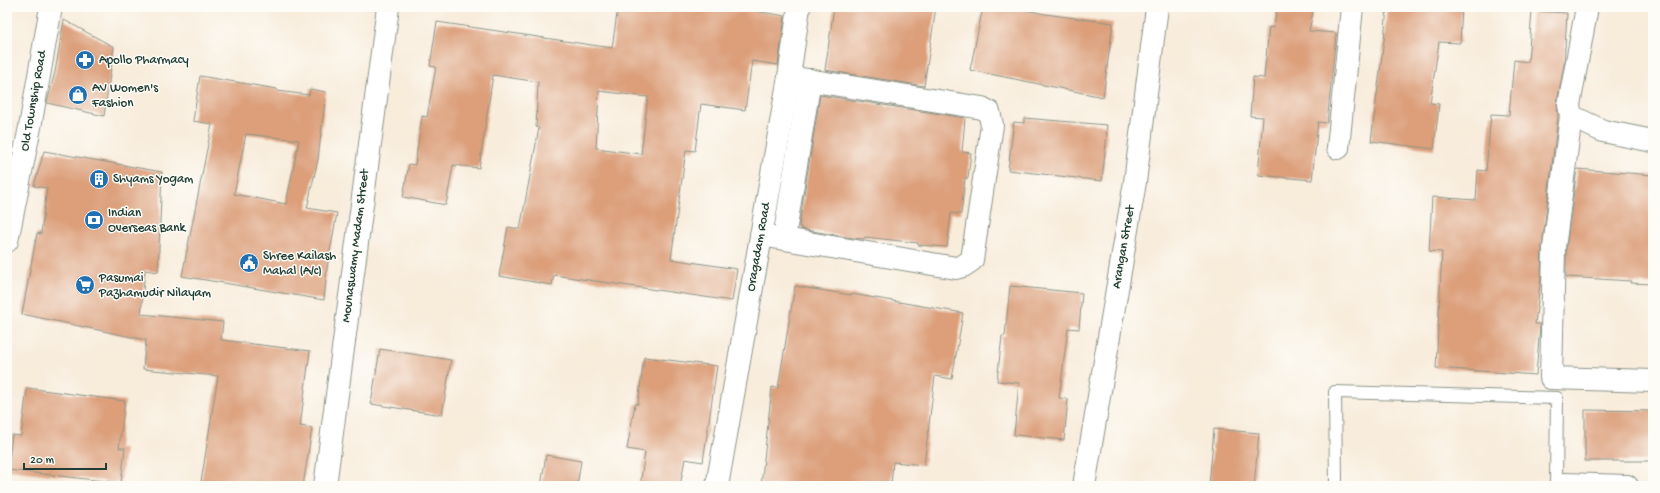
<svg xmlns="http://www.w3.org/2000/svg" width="1660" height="493" font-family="'Gochi Hand',sans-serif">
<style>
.building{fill:#dc9f7a;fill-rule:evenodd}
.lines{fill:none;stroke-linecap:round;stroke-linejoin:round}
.lane-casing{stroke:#8c9488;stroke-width:14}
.street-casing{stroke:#8c9488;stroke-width:24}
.lane{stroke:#fff;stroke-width:12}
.street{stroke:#fff;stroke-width:22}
.labels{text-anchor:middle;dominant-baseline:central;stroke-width:3;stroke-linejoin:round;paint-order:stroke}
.poi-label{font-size:13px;fill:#1f3d34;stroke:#fdfcf7;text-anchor:start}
.street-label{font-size:13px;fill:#1f3d34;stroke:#fdfcf7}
</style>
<rect width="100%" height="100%" fill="#fdfcf7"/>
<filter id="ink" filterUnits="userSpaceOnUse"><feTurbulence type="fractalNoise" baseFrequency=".025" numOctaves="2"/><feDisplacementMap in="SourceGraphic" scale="8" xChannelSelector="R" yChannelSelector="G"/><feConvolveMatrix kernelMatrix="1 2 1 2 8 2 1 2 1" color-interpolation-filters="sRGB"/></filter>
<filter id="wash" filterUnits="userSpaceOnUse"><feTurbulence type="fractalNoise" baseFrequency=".012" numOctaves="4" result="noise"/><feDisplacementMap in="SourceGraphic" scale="16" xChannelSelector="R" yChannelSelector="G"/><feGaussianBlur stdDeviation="0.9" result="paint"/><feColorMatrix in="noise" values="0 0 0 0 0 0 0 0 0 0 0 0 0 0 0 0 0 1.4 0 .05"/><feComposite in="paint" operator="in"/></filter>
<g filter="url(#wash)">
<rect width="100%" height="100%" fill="#f8ecdb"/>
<g id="blocks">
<g class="building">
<path d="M618,7H731L785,16L778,65L752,61L745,110L701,104L695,151L686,150L671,259L737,269L732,301L554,275L552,285L499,276L508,227L520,229L539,128L536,127L538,82L493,75L479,168L453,165L446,205L403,197L409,164L415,165L422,116L427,117L436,67L430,66L437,22L612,48ZM599,91L648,97L641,154L596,148Z"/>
<path d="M834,7H936L924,86L825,70Z"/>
<path d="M983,7H1011L1045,14L1113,23L1103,97L970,70Z"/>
<path d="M1277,7H1314L1309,31L1336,33L1327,123L1318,122L1312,180L1258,175L1263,117L1250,116L1253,77L1264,78L1269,27L1274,28Z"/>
<path d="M1387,7H1462L1460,43L1439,42L1430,103L1439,104L1434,149L1371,141L1384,40Z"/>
<path d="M1532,11L1567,13L1564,65L1557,103L1558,116L1542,246L1541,276L1535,324H1540L1536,375L1436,368L1442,252L1429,251L1432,197L1476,200L1478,170L1486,171L1491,114L1509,115L1514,60L1528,62Z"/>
<path d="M64,20L114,47L104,116L47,103L55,72Z"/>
<path d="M200,76L277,89V91L309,95L310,89L326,92L318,159L307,208L337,213L327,268L324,300L182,276L212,124L193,121ZM246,134L299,140L286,204L234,194Z"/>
<path d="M820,95L965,118L962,152L971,153L968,178H965L961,214L951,213L947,247L918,245V243L865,237L864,239L852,238L801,229V227L799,226Z"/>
<path d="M1024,118L1107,125L1106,133H1107L1102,181L1008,170L1014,122L1024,123Z"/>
<path d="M44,151L162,172L158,272L145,270L141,314L223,322L221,340L310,351L300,426L312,428L303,486H227L201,482L218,376L143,369L146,340L22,314L37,233L41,234L47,188L34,186Z"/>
<path d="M1577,169L1653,175V284L1630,283L1631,281L1566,277V249Z"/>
<path d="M795,286L851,295L852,294L963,313L952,379L935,376L924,465L893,462L891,486H761L772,387L778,388Z"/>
<path d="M1010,286L1082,293L1079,329L1068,328L1059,398L1068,399L1064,440L1014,435L1019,383L997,381L1002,336H1005Z"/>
<path d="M380,349L451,360L442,415L371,404Z"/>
<path d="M644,357L717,366L703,462L685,459L680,486H640L645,452L627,449L635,404H638Z"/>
<path d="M27,388L125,401L119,448H125L121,483L8,470L12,435L21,436Z"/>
<path d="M1585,410L1653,411V461H1585Z"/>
<path d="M1214,429L1259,433L1254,486H1209Z"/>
<path d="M546,455L581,461L577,486H541Z"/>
</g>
</g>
</g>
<g filter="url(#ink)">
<use href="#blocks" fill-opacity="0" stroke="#8c9488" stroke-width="1"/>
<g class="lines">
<g class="lane-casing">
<path id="lane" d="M1336,486L1335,392L1557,398L1556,483L1564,484"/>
</g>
<g class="street-casing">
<g id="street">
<path d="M1587,7L1569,105L1571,116L1603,131L1653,141"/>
<path d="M1571,116L1554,248L1551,378L1653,381"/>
<path d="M1338,148L1352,7"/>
<path d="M761,235L956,268L963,266L972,260L992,125L989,112L982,108L789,77"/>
<path d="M784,238L810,80"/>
<path d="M7,241L30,127L51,7"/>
<path d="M1564,484L1627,486"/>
<path d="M325,486L388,7"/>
<path d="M717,486L789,77L799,7"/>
<path d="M1084,486L1135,182L1157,7"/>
</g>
</g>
<use href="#lane" class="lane"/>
<use href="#street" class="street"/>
</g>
</g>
<defs>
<g id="pharmacy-disc" transform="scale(1)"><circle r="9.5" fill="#1f6fb2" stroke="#fdfcf7"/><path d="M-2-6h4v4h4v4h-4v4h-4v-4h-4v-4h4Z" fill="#fff"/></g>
<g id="shop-disc" transform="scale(1)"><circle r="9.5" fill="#1f6fb2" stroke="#fdfcf7"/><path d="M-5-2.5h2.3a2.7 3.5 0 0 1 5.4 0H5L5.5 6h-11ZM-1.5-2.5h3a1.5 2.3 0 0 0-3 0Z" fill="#fff"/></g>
<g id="building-disc" transform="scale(1)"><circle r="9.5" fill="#1f6fb2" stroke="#fdfcf7"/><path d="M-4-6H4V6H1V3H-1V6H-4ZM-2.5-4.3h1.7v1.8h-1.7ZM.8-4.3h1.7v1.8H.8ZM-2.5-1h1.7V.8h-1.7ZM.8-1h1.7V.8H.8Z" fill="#fff"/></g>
<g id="bank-disc" transform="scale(1)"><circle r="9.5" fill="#1f6fb2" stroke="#fdfcf7"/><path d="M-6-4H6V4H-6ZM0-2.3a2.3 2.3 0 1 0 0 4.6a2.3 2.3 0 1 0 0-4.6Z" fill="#fff"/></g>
<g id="civic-disc" transform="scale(1)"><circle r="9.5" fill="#1f6fb2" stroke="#fdfcf7"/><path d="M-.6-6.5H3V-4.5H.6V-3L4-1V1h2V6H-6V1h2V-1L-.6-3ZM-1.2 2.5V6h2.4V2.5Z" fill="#fff"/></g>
<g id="supermarket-disc" transform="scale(1)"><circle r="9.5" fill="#1f6fb2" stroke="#fdfcf7"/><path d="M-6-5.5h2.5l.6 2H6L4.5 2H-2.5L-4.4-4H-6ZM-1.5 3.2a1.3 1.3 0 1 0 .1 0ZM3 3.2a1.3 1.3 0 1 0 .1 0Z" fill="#fff"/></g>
</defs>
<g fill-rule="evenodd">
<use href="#pharmacy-disc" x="85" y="60"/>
<use href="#shop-disc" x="78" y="95"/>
<use href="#building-disc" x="99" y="179"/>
<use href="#bank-disc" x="94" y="220"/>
<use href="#civic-disc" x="249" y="263"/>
<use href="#supermarket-disc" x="85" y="285"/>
</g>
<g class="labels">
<g class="poi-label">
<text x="99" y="60">Apollo Pharmacy</text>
<text x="92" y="88">AV Women's<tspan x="92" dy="15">Fashion</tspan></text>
<text x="113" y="179">Shyams Yogam</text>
<text x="108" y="213">Indian<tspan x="108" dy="15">Overseas Bank</tspan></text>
<text x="263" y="256">Shree Kailash<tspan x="263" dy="15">Mahal (A/c)</tspan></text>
<text x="99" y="278">Pasumai<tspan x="99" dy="15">Pazhamudir Nilayam</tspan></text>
</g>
<g class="street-label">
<text transform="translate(34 101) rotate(-80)">Old Township Road</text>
<text transform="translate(356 246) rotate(-83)">Mounaswamy Madam Street</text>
<text transform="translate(759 247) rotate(-80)">Oragadam Road</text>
<text transform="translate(1124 247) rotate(-80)">Arangan Street</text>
</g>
</g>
<rect width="1660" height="493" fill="none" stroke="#fdfcf7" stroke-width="24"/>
<path d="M24 463v6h82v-6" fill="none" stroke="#1f3d34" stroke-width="2"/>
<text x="30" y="463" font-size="12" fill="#1f3d34" stroke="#fdfcf7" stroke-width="3" paint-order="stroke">20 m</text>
</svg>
